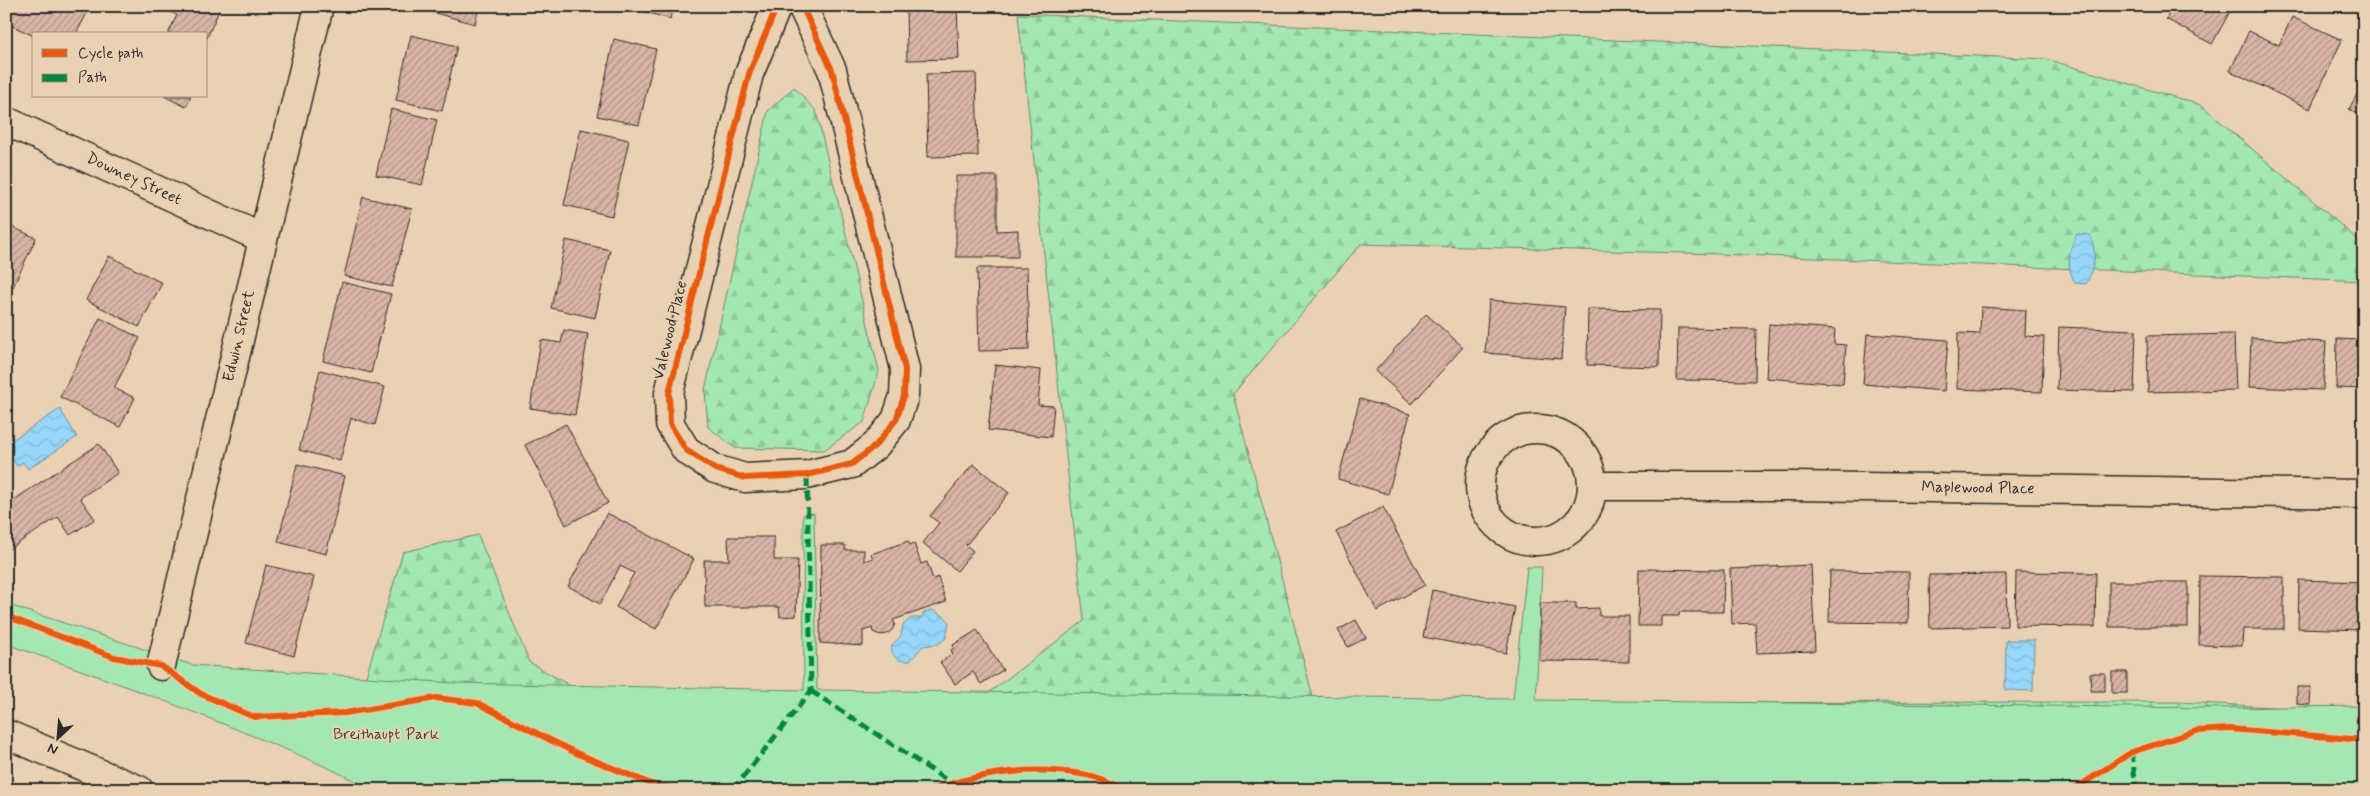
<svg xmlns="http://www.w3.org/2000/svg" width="2370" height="796" font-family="Mynerve,sans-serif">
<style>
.forest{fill:url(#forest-firs);stroke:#68896e}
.green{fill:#a4e7b2;stroke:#68896e}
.water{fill:url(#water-waves);stroke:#6c92a6}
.building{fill:url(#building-hatch);stroke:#2b2b2b}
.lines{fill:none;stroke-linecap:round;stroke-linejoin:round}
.street-casing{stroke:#2b2b2b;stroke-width:31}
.highway-casing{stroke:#2b2b2b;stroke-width:31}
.street{stroke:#e9d1b1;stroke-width:28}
.highway{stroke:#e9d1b1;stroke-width:28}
.quiet{stroke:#00873e;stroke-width:5;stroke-dasharray:10 5;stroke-linecap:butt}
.cycleway-casing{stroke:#e9d1b1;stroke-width:9}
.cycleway{stroke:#e8590c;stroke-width:6}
.labels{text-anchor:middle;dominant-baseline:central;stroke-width:4;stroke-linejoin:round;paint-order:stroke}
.street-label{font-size:16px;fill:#2b2b2b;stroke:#e9d1b1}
.park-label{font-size:16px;fill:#3d473f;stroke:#e9d1b1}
</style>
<defs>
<pattern id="forest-firs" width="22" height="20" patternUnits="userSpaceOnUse" patternTransform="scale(1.25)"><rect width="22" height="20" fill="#a4e7b2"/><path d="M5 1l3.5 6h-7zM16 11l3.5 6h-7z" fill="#8dc699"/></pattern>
<pattern id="water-waves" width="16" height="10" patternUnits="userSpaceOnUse" patternTransform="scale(1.25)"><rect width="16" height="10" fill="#97d6f8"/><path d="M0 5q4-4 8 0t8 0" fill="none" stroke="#82b8d5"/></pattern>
<pattern id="building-hatch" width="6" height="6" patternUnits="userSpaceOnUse" patternTransform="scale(1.25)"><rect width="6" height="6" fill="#dbb4a8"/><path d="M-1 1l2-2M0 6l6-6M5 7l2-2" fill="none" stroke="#b29389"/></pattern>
</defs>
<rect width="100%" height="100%" fill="#e9d1b1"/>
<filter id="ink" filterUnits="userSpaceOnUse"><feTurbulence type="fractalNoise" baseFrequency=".02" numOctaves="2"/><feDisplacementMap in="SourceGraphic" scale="10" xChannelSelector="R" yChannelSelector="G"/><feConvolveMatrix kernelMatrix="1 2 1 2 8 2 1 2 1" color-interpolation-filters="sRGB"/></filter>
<g filter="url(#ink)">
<g class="forest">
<path d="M1018,14L2046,59L2201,105L2364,245V281L1718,254L1361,244L1233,394L1313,697L1334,703L2180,702L2364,712V790H378L339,767L403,552L478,535L529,662L588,696L967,709L1084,621Z"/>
<path d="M794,87L816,111L879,371L864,422L824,450L735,448L708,427L705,390L768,111Z"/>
</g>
<path class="green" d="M814,513L817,690L1513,699L1527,567H1542L1536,700L2210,708L2364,706V790H372C332,768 290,751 248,734C168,701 88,672 6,644V604L192,665L454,683L804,690L803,515Z"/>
<g class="water">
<path d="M2077,234L2090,235C2097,253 2095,267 2086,284L2075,283C2066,266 2068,250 2077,234Z"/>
<path d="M60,409L77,437L28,469L23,462L17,466L9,454L14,450L9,442Z"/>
<path d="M932,610L945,617L949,622L946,638L938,644L923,646L910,661C899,662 890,657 892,645L901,636L903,625L911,618H920L925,612Z"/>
<path d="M2006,640H2034L2033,691L2005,690Z"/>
</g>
<g class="building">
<path d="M8,6H73L87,13L76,34H34V36L6,23Z"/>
<path d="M157,6H221L206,40V34H168L177,15Z"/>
<path d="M410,6H479L475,24Z"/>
<path d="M625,6H673L670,19Z"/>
<path d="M906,6H957L959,59L907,60Z"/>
<path d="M2173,6H2233L2212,44L2166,19Z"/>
<path d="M2292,17L2342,40L2310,109L2230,71L2249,31L2279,45Z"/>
<path d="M411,35L457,46L442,111L396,100Z"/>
<path d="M614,39L656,49L639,125L597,116Z"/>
<path d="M976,73L978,156L928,157L926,74Z"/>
<path d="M2364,82V117L2349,109Z"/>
<path d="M164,96H191L186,107Z"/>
<path d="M391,109L437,120L422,185L376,175Z"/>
<path d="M581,129L629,140L612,216L564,205Z"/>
<path d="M956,176H997V231L1018,230V257H956Z"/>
<path d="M363,197L412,209L392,287L344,276Z"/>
<path d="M6,224L36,238L13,287L6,284Z"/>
<path d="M566,240L610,250L595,318L551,308Z"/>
<path d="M109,256L162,283L139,327L86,300Z"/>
<path d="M977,268H1027L1029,350L979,351Z"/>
<path d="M342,282L391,294L371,373L323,361Z"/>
<path d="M1489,300L1565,307L1561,359L1485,353Z"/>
<path d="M1981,307L2026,310L2025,336L2044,337L2042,392L1957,389L1958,333L1980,334Z"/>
<path d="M1588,309L1660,310L1659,367L1587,365Z"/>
<path d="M1426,314L1463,347L1412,404L1375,371Z"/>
<path d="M100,318L140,338L114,388L135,398L120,427L60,397Z"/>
<path d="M1769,324L1835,329L1834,344L1846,345L1843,384L1766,378Z"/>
<path d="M2059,327L2136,330L2134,392L2057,390Z"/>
<path d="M1678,328L1756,329L1755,381L1677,380Z"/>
<path d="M564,330L588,334L575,415L530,408L541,340L561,343Z"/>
<path d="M1867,334L1948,340L1944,391L1863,384Z"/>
<path d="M2234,334L2236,390L2148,392L2147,336Z"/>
<path d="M2251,338L2326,342L2323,390L2249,387Z"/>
<path d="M2337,339L2364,340V389L2336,388Z"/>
<path d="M995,365L1041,370L1038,405L1054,406L1051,437L988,430Z"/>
<path d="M320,370L385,387L375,425L351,418L340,461L299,450Z"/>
<path d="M1360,399L1410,414L1388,494L1338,479Z"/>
<path d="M566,424L608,503L566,525L525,445Z"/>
<path d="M99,444L118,473L80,498L95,519L70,535L58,517L6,551V505Z"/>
<path d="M297,464L345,476L326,554L278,542Z"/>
<path d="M973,464L1009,493L966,545L973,551L957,571L923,543L939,523L930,516Z"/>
<path d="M1383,507L1425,585L1377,611L1336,532Z"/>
<path d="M607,513L694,559L656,629L616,607L634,573L620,566L600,604L568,586Z"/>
<path d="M728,537H774V560H798L796,616L780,617L779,607H705L704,560H729Z"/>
<path d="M908,541L910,545L914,543L921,564L927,562L933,579L938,577L946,602L893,620L895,624L892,630L887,634L880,635L873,632L872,628L863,631V646L820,643L821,545H845V550H864V561L873,558L871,554Z"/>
<path d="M266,565L314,577L294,656L246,643Z"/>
<path d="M1811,565L1815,651L1757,653L1755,623L1732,624L1730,569Z"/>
<path d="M1639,569L1724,570L1723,612H1679V616H1661V626H1638Z"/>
<path d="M1830,571L1909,572L1908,623L1829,622Z"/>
<path d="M2016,572L2096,573L2095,627L2015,626Z"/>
<path d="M2006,574L2007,626L1930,628L1929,575Z"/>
<path d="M2200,576L2284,577V629H2243L2242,646L2199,645Z"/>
<path d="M2299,580L2364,582V630L2298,628Z"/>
<rect x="2109" y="582" width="79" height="45"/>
<path d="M1432,590L1515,607L1506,653L1423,637Z"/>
<path d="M1540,603H1576V609L1599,608V616H1629V662L1540,661Z"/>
<path d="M1356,620L1366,638L1348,647L1338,630Z"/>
<path d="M977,630L1003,670L981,684L973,672L955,684L940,662L953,654L951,650L954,648L953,645Z"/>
<rect x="2112" y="672" width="15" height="21"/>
<path d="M2090,673H2105V691H2091Z"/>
<path d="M2297,687H2311L2310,705L2297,704Z"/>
</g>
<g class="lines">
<g class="street-casing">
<g id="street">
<path d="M777,6L749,74L669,393L670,424L686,450L715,469L745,478L807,475L852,464L876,445L896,420L904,396L905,369L832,70L802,6"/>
<path d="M6,121L262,238"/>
<circle cx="1536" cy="485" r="56"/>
<path d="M1593,486H1793L2364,494"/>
<path d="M161,666L319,6"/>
</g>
</g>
<g class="highway-casing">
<path id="highway" d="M6,734L139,790"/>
</g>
<use href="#street" class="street"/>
<use href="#highway" class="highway"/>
<g class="quiet">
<path d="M811,691L951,783"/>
<path d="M2132,752L2136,790"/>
<path d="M733,790L811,691L807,475"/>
<path d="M758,790L789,784L814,790"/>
</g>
<g class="cycleway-casing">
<g id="cycleway">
<path d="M777,6L749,74L669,393L670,424L686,450L715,469L745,478L807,475L852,464L876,445L896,420L904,396L905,369L832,70L802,6"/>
<path d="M6,616L114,657L161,666L201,694L254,717L345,713L436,698L477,703L576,753L656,786L688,790"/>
<path d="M931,790C982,772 1033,765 1087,775C1101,778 1115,785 1127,790"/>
<path d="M2073,790L2132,752L2196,731L2230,729L2364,740"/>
</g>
</g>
<use href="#cycleway" class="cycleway"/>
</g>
</g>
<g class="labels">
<g class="street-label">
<text transform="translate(134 179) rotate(25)">Downey Street</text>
<text transform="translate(670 330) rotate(-76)">Valewood Place</text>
<text transform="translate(239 336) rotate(-77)">Edwin Street</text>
<text transform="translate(1978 488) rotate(1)">Maplewood Place</text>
</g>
<g class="park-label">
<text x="386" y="734">Breithaupt Park</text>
</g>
</g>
<rect width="2370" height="796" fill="none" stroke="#e9d1b1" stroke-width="25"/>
<rect x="12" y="12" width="2345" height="771" fill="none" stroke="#2b2b2b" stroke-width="2" filter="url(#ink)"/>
<rect x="32" y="32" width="175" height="65" fill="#e9d1b1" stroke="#9d8f7b"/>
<rect x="42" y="49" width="25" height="8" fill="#e8590c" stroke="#9d8f7b"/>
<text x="78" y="58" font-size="15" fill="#2b2b2b">Cycle path</text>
<rect x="42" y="74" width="25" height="8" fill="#00873e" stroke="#9d8f7b"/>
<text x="78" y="82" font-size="15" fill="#2b2b2b">Path</text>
<g transform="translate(58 738) rotate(206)" stroke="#e9d1b1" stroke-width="4" paint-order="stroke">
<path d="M0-4L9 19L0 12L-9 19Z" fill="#2b2b2b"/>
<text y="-8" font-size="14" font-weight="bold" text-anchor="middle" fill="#2b2b2b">N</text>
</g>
</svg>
